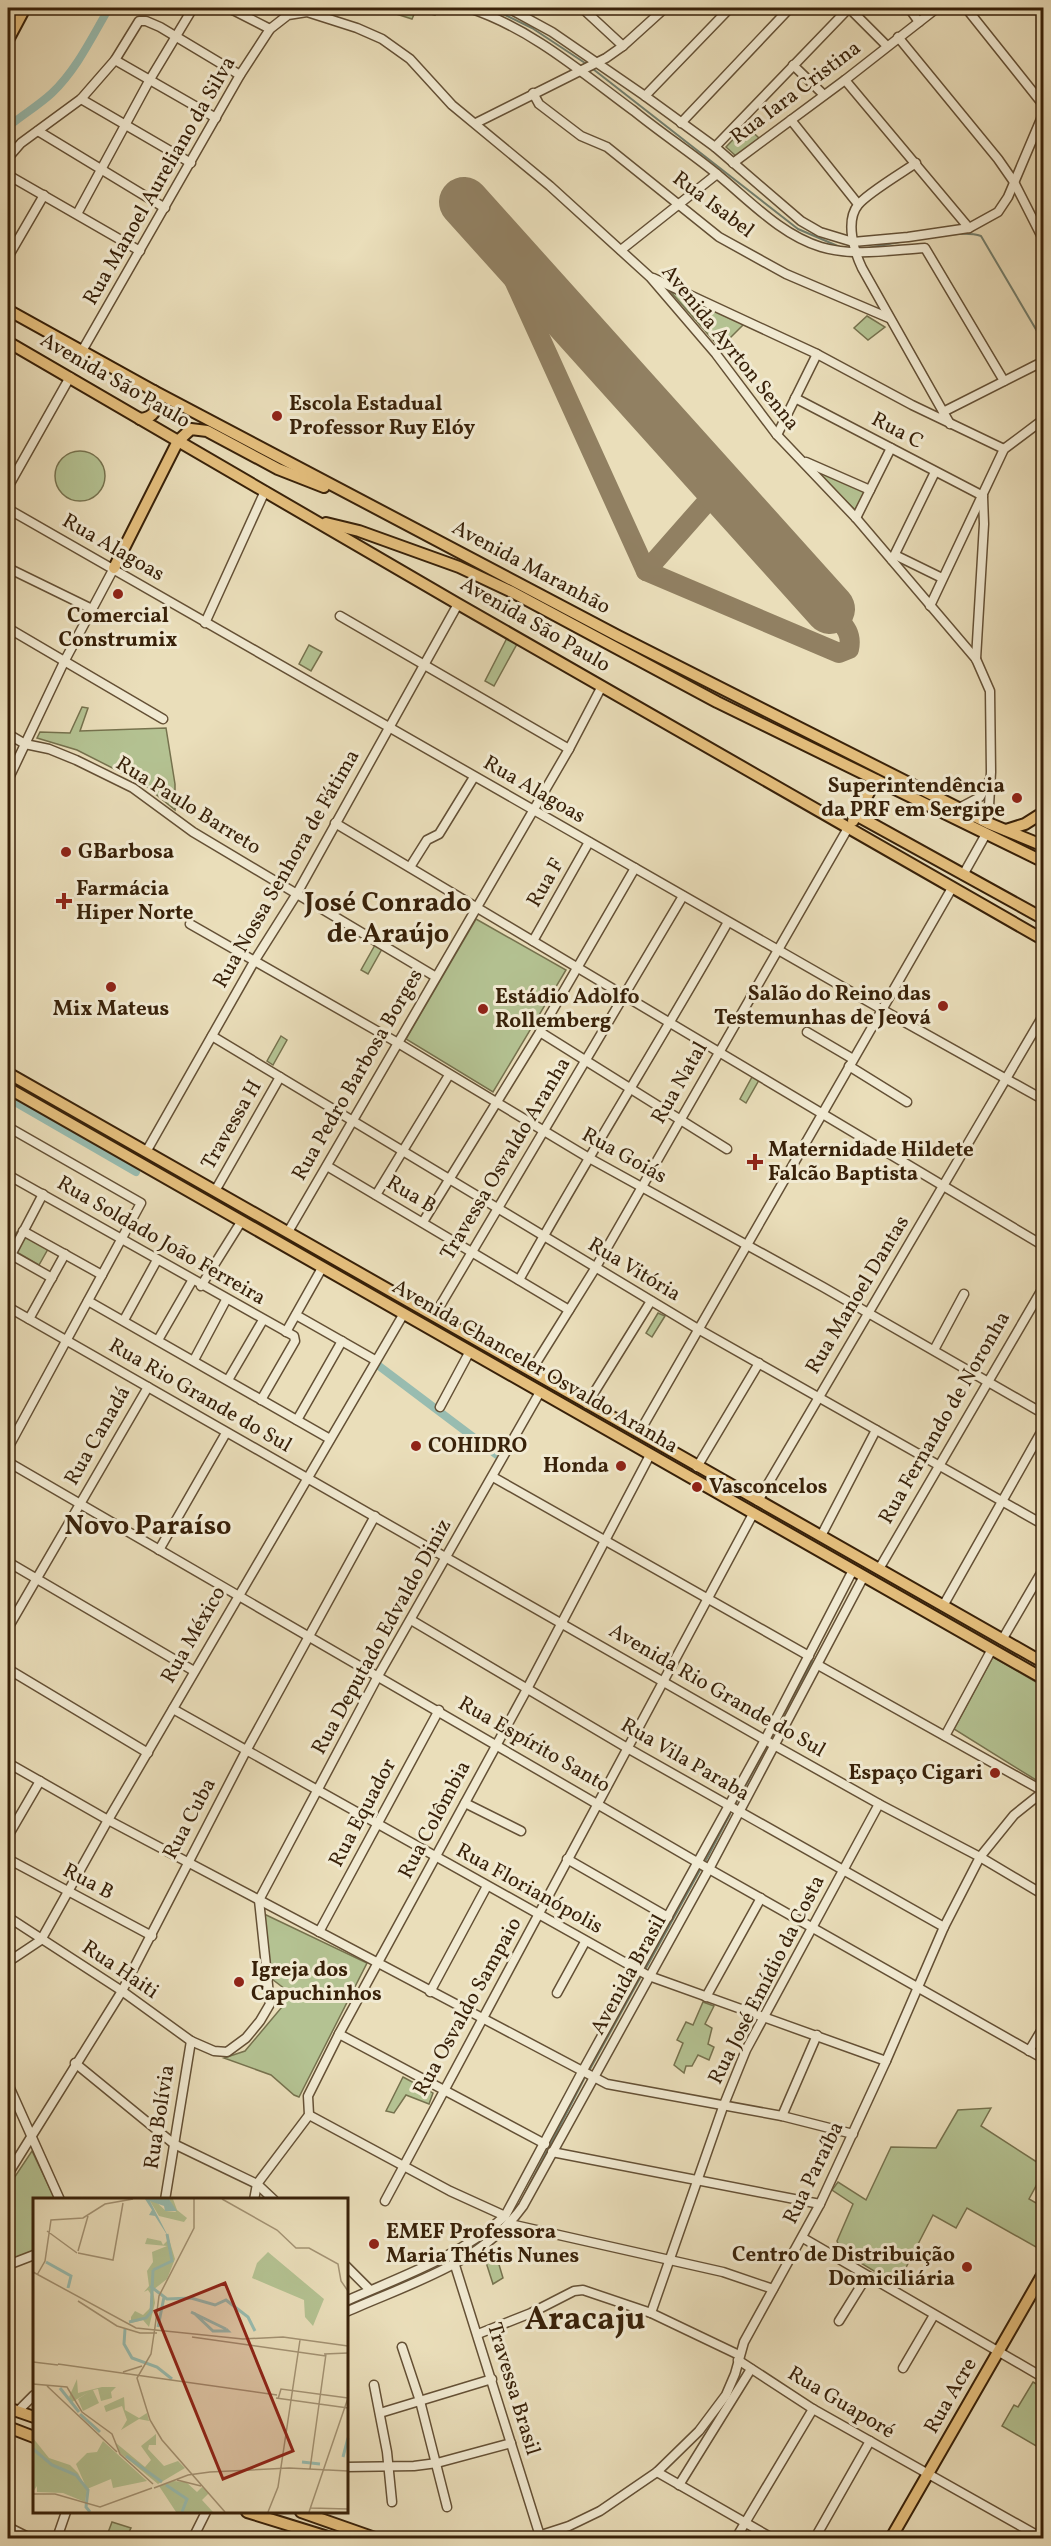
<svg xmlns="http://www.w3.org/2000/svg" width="1051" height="2546" font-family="Vollkorn,serif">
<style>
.green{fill:#b4c292;stroke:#76724e;stroke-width:1.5}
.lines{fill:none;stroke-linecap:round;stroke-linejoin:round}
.stream{stroke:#727e6d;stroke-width:2}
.canal{stroke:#98bcb0;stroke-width:8}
.taxiway{stroke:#918062;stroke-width:20}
.runway{stroke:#918062;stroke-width:50}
.minor-casing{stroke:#645035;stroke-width:11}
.major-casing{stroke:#382109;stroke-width:14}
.minor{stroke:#f1ead2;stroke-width:8}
.major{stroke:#e5bf7d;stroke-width:10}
.poi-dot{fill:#8f2418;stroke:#f1ead2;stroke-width:2}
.labels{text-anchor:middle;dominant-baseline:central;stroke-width:6;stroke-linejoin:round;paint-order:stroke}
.street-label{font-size:21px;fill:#382109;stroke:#f1ead2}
.poi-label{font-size:21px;font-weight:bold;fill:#382109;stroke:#f1ead2;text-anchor:start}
.district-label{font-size:27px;font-weight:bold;fill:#382109;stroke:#f1ead2}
.town-label{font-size:33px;font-weight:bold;fill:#382109;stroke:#f1ead2}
.inset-river{fill:none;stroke:#98bcb0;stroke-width:3}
.inset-road{fill:none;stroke:#a39273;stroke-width:1.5}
.view{fill:#8f2418;fill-opacity:0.15;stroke:#8f2418;stroke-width:3}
.inset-edge{fill:none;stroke:#382109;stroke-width:3}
</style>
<rect width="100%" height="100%" fill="#eadeba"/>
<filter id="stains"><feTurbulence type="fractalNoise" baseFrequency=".00333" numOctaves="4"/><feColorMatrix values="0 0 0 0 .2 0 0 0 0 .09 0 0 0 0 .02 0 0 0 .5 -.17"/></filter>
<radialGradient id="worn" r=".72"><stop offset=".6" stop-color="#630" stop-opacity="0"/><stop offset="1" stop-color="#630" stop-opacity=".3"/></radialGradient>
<g class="green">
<path d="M395,8H438L435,15L416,10L412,19L393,13Z"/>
<path d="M746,126L759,138L737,157L726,147Z"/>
<path d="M670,291L744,324L720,348Z"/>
<path d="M867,316L885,327L868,340L854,328Z"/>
<circle cx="80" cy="476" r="25"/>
<path d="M815,470L865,492L855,510Z"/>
<path d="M507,638L517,644L494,686L485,681Z"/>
<path d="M309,645L322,652L311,671L299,664Z"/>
<path d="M82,707L88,708L80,731L166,728L175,784V810L142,783L77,750L37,738L40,732L70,733Z"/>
<path d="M476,919L566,970L493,1092L406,1039Z"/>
<path d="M375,945L382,949L368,974L361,970Z"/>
<path d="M281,1036L287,1040L273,1065L267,1061Z"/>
<path d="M752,1077L759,1080L746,1103L740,1099Z"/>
<path d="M17,1232L48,1249L39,1265L8,1247Z"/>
<path d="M658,1313L665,1316L652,1337L646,1333Z"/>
<path d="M993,1657L1043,1686V1774L1036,1780L954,1729Z"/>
<path d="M262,1913L367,1963L299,2097L294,2095L271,2075L224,2058L245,2051L282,2007L285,1989L272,1979Z"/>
<path d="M703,2002L714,2006L705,2024L712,2028L708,2044L714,2047L709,2060L698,2055L692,2066H686L684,2073L674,2065L683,2043L677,2040L686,2022L693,2025Z"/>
<path d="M403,2077L433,2093L429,2104L406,2095L394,2113L386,2111Z"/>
<path d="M991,2108L981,2126L1043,2166V2173L1029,2199L1043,2207V2251L967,2208L956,2228L933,2215L897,2285L841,2251L837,2241L853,2204L832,2190L838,2182L866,2200L891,2147L936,2148L958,2110Z"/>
<path d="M32,2151L55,2199L34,2200V2251L8,2260V2187Z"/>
<path d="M494,2248L503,2278L493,2284L483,2253Z"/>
<path d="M1033,2382L1043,2388V2450L1002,2426L1014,2405L1018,2407Z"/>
<path d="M112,2522L131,2528L126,2538H106Z"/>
</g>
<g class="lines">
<g class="stream">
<path d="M491,8L532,28L588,65"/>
<path d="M593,69L798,229L840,247"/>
<path d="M867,248C893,244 959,228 981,236L1044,343"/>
<path d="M772,1736L812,1661"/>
<path d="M736,1803L766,1748"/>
<path d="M706,1860L730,1814"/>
<path d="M646,1968L700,1870"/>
<path d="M590,2069L640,1978"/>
<path d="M518,2207L584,2079"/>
</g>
<g class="canal">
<path d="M8,127C22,115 38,106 52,93C77,69 92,37 109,8"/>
<path d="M8,1098L136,1172"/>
<path d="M375,1363L497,1455"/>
</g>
<g class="taxiway">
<path d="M493,234L646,571L839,653L849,649C853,631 841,623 830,609"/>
<path d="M646,571L720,487"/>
</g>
<path class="runway" d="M464,202L830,609"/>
<g class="minor-casing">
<g id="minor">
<path d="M229,8L270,29"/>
<path d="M469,8C532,29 581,72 634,111C661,133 690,152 717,174C749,200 781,235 821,247C855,257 891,250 925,248L1004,381"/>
<path d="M508,8L552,32L645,96L715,147L801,221L820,232L853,242L908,237L969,228L998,212L1008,197L1044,112"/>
<path d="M582,8L623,46"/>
<path d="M849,8L887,46"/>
<path d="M909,8L919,22"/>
<path d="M966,8L1041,102"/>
<path d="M898,37L998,159L1014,182L1044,241"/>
<path d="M115,60L216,118"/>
<path d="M793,65L824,95"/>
<path d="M845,80L969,228"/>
<path d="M533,93L539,104L581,136L607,147L719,237L786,274L889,318"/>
<path d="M645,96L730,8"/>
<path d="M81,99L191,163"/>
<path d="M791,120L858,204"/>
<path d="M476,123L606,58L623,46L665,8"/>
<path d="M681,123L790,8"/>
<path d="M38,131L165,208"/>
<path d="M715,147L849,8"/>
<path d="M8,158L21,143L81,99L115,60L139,21H146L160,27L240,75"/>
<path d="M733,163L845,80L937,8"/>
<path d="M916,163C903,172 866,194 858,205C845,221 854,251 862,268L950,424"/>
<path d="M8,175L140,251"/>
<path d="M77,214L149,81L193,8"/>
<path d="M621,250L717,174"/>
<path d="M8,257L44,195"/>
<path d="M653,278L817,354L912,405L1004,449"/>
<path d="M82,351L240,75L270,29L288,15L307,12L357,28L382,39L410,59L452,105L550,186L650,277L716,354L777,435L856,518L976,659L990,691L991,772L988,823"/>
<path d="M795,398L983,496"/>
<path d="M943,412L1044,361"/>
<path d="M777,435L817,354"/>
<path d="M806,462L870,490"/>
<path d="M8,487L70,377"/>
<path d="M8,509L883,1010L1044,1100"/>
<path d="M856,518L891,448"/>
<path d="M895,555L942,578"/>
<path d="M892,560L935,472"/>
<path d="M8,568L92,609"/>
<path d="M930,606L1004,449L1044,419"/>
<path d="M340,616L569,749"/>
<path d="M205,623L265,491"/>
<path d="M8,628L163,719"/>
<path d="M976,659L984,524L983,497"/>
<path d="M8,734L25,744L49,749L76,760L133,788L193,832L436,977"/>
<path d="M8,780L64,662L114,568"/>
<path d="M959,808L980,797L989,781"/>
<path d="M335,823L1044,1246"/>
<path d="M410,867L427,840L439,834L474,777"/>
<path d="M963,875L986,834"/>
<path d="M190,924L398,1043L589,1158L823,1287L1044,1414"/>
<path d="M533,941L589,842"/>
<path d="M540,1032L727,1149"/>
<path d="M807,1032L853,1059"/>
<path d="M212,1036L698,1329L1044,1525"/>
<path d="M849,1066L907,1102"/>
<path d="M8,1127L141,1203L8,1448"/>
<path d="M146,1152L255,960L296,895L458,604"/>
<path d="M327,1166L569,1310"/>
<path d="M8,1175L294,1336L295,1341L261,1400"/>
<path d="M215,1191L280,1077"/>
<path d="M376,1195L449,1075"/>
<path d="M423,1222L540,1032L635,868"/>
<path d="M23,1231L102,1275"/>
<path d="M288,1232L569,749L602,686"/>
<path d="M8,1253L52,1278"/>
<path d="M11,1255L43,1194"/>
<path d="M519,1280C586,1159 660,1042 728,922"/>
<path d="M201,1286L241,1222"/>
<path d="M88,1301L330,1439"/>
<path d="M8,1307L765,1740L879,1804L980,1857L1044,1895"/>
<path d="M296,1315L375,1360"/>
<path d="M434,1316L683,896"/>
<path d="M29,1319L65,1254"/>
<path d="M124,1320L157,1260"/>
<path d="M286,1332L322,1268"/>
<path d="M158,1340L192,1281"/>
<path d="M934,1350L964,1294"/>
<path d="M194,1360L226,1300"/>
<path d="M531,1371L596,1267L848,828"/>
<path d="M228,1380L263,1320"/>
<path d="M587,1404L651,1301"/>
<path d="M440,1407L470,1351"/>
<path d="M297,1420L342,1341"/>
<path d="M639,1433L952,888"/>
<path d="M8,1462L709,1869L1044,2059"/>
<path d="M697,1467L759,1363"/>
<path d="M493,1477L809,1656"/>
<path d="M758,1501L1044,1014"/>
<path d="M821,1536L876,1430"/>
<path d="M159,1550L226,1433"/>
<path d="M8,1562L194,1671"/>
<path d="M879,1569L1044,1286"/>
<path d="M943,1606L1044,1427"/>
<path d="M411,1620L629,1749L944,1927"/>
<path d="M8,1628L148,1387"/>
<path d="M1002,1640L1044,1568"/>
<path d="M818,1665L1043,1791"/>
<path d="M8,1669L148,1753"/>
<path d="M173,1709L649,1976L886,2061"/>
<path d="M945,1736L992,1649"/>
<path d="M8,1763L108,1820L607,2084L782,2116L853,2134"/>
<path d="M465,1803L521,1831"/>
<path d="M8,1836L40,1781"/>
<path d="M8,1859L152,1936"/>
<path d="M567,1859L668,1917"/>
<path d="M8,1917L122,1991L191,2041L214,2051L227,2052L246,2038L260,2021L270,2004L259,1900L378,1676L540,1392"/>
<path d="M319,1932L439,1710"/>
<path d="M8,1962L41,1940L108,1820L403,1315"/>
<path d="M430,1992L487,1886"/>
<path d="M557,1993L585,1942"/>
<path d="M706,1997L761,1898"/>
<path d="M339,2034L545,2144"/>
<path d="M1029,2051L1044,2026"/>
<path d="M75,2063L174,2144L257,2184L274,2200"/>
<path d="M8,2084L60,2200"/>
<path d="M309,2115L450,2191L505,2216"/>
<path d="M782,2116L817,2035"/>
<path d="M552,2152L820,2204"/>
<path d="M8,2174L122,1991L246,1751L375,1516"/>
<path d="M165,2200L191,2041"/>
<path d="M254,2200L257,2184L309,2115L308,2096L339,2034L527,1689L650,1455"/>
<path d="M385,2201L753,1514"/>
<path d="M510,2224L723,2272L773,2289"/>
<path d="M803,2238L1044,2378"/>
<path d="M453,2259L540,2536"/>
<path d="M8,2265L34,2255"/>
<path d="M346,2266L370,2290"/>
<path d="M346,2301C400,2277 461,2256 505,2216L582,2072L765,1740L853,1570"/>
<path d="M346,2312C408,2284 483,2263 523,2206L709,1869L864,1576"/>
<path d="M651,2313L723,2107L746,2050L879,1804"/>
<path d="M839,2321L867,2276"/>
<path d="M478,2334L531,2313L574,2291L583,2290L651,2313L739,2355"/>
<path d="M402,2347L420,2401L447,2507"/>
<path d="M738,2360L813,2409L1042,2538"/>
<path d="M903,2368L934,2315"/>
<path d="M374,2385L387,2452L392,2502"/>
<path d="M18,2411L34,2395"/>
<path d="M380,2413L492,2379"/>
<path d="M346,2467L414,2466L437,2463L511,2443"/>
<path d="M657,2472L772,2538"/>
<path d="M679,2485L751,2369"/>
<path d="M8,2527L30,2538"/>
<path d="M57,2538L66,2512"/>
<path d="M193,2538L206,2512"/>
<path d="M532,2538L569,2526L600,2511L657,2472L699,2431L726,2395L735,2374L744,2342L820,2204L886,2061L944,1927L980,1857L1014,1815L1044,1791"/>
<path d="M736,2538L813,2409"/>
<path d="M815,2538L870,2441"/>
</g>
</g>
<g class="major-casing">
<g id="major">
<path d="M8,40L25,8"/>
<path d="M8,310L154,391L618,636L988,823L1044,846"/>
<path d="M8,342L458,604L1044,940"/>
<path d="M140,419C158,417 158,406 154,391"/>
<path d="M326,523L359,531L459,567L510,591L717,702L1044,862"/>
<path d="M114,568L178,441L191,429L207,431L278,469L324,487"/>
<path d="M856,815L1044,919"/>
<path d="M853,821L876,780"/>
<path d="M1006,830L1025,824L1044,812"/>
<path d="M8,1073L1044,1663"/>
<path d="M8,1088L1044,1679"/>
<path d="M8,2408L34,2417"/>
<path d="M8,2427L34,2437"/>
<path d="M247,2512L331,2538"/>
<path d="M301,2512L375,2538"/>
<path d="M891,2538L1044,2272"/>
</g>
</g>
<use href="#minor" class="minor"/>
<use href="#major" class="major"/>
</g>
<g class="poi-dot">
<circle cx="277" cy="416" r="6"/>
<circle cx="118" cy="594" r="6"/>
<circle cx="1017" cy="798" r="6"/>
<circle cx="66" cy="852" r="6"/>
<path d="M61 892h6v6h6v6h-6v6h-6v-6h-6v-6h6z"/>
<circle cx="111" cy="987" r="6"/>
<circle cx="943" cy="1006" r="6"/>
<circle cx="483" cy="1009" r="6"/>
<path d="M752 1153h6v6h6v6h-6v6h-6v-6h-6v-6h6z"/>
<circle cx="416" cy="1446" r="6"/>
<circle cx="621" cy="1466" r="6"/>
<circle cx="697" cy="1487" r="6"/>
<circle cx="995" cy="1773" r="6"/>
<circle cx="239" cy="1982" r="6"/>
<circle cx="374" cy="2244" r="6"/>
<circle cx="967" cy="2267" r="6"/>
</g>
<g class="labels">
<g class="street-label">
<text transform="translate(796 93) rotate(-37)">Rua Iara Cristina</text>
<text transform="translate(160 181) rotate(-60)">Rua Manoel Aureliano da Silva</text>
<text transform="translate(713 205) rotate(37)">Rua Isabel</text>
<text transform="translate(730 348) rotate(51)">Avenida Ayrton Senna</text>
<text transform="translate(115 381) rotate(30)">Avenida São Paulo</text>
<text transform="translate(897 431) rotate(28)">Rua C</text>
<text transform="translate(113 548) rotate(30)">Rua Alagoas</text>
<text transform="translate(531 568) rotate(28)">Avenida Maranhão</text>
<text transform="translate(535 625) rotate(30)">Avenida São Paulo</text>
<text transform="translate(534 790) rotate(30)">Rua Alagoas</text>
<text transform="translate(188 806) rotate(32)">Rua Paulo Barreto</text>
<text transform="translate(287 869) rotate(-60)">Rua Nossa Senhora de Fátima</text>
<text transform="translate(546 883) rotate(-60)">Rua F</text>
<text transform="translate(358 1075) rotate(-60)">Rua Pedro Barbosa Borges</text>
<text transform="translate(680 1083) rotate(-60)">Rua Natal</text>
<text transform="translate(232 1125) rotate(-60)">Travessa H</text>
<text transform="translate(624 1156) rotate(29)">Rua Goiás</text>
<text transform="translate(506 1159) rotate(-59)">Travessa Osvaldo Aranha</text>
<text transform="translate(411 1195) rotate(31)">Rua B</text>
<text transform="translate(161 1241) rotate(30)">Rua Soldado João Ferreira</text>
<text transform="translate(634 1270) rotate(31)">Rua Vitória</text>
<text transform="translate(858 1295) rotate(-59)">Rua Manoel Dantas</text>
<text transform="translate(535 1367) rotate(30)">Avenida Chanceler Osvaldo Aranha</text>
<text transform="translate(200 1396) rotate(30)">Rua Rio Grande do Sul</text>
<text transform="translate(945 1418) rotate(-60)">Rua Fernando de Noronha</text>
<text transform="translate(98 1436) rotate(-60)">Rua Canadá</text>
<text transform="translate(194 1635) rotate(-60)">Rua México</text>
<text transform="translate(382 1637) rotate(-61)">Rua Deputado Edvaldo Diniz</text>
<text transform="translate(717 1691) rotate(30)">Avenida Rio Grande do Sul</text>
<text transform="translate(534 1745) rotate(30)">Rua Espírito Santo</text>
<text transform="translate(685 1760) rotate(30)">Rua Vila Paraba</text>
<text transform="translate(363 1813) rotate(-62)">Rua Equador</text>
<text transform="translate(190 1819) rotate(-62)">Rua Cuba</text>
<text transform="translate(435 1820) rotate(-62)">Rua Colômbia</text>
<text transform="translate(88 1882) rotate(28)">Rua B</text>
<text transform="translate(529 1889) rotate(29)">Rua Florianópolis</text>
<text transform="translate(120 1970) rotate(34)">Rua Haiti</text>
<text transform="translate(629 1975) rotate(-61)">Avenida Brasil</text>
<text transform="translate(767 1980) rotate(-63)">Rua José Emídio da Costa</text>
<text transform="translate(468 2007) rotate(-61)">Rua Osvaldo Sampaio</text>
<text transform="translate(160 2117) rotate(-81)">Rua Bolívia</text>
<text transform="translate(814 2173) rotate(-64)">Rua Paraíba</text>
<text transform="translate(513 2389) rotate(73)">Travessa Brasil</text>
<text transform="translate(951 2396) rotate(-60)">Rua Acre</text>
<text transform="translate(841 2403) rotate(31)">Rua Guaporé</text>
</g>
<g class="poi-label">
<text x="289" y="404">Escola Estadual<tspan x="289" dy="24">Professor Ruy Elóy</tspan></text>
<text x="118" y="616" text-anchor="middle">Comercial<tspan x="118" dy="24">Construmix</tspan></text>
<text x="1005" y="786" text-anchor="end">Superintendência<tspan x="1005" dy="24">da PRF em Sergipe</tspan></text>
<text x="78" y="852">GBarbosa</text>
<text x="76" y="889">Farmácia<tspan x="76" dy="24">Hiper Norte</tspan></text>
<text x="931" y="994" text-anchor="end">Salão do Reino das<tspan x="931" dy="24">Testemunhas de Jeová</tspan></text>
<text x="495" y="997">Estádio Adolfo<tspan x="495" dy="24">Rollemberg</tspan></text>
<text x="111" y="1009" text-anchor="middle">Mix Mateus</text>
<text x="768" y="1150">Maternidade Hildete<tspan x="768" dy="24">Falcão Baptista</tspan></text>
<text x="428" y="1446">COHIDRO</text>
<text x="609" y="1466" text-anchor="end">Honda</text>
<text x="709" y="1487">Vasconcelos</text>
<text x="983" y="1773" text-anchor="end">Espaço Cigari</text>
<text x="251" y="1970">Igreja dos<tspan x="251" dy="24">Capuchinhos</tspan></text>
<text x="386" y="2232">EMEF Professora<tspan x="386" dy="24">Maria Thétis Nunes</tspan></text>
<text x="955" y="2255" text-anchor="end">Centro de Distribuição<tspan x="955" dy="24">Domiciliária</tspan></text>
</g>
<g class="district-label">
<text x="388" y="904">José Conrado<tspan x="388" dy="31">de Araújo</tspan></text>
<text x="148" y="1527">Novo Paraíso</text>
</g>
<g class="town-label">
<text x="585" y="2321">Aracaju</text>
</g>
</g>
<g transform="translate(33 2198)">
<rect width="315" height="315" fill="#eadeba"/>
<path d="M120,1L133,13L143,14L136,1H140L144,12L154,20L151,24L126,18L117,3ZM114,40L128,43L130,47L136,41L142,61L134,81L120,92L122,105L116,129L110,122L98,125V119L102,113L110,117L117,110L119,98L115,92L111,94L116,88L114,73L120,64L119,54L134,48L112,46ZM235,54L291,101L280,128L272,119L271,102L219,80L224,65ZM44,181L45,195L69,189H83L78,194L79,200L68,203L65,191L60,192L66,205L50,213L45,201L56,194L39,204L36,199ZM91,199L92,212L106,220L114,215L116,223L106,221L88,232L94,222L89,208L73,214L71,208ZM123,236V247H116L115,251L131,268L145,263L152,270L125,286L87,255L83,245L112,269L118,262L108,248ZM0,240L16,260L37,267L45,275L54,292L52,304L30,295L4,294V288L0,294ZM70,243L114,283L80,290L78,281L54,291L43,266L54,255L64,254ZM140,283L153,284L164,294L169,289L176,295L169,302L180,314H143L126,288Z" fill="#b4c292"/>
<path d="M112,1H136L144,13H132L131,8L117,3L136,40L122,18L116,17L119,12Z" fill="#98bcb0"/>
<path class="inset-river" d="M13,64L38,78L35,90M120,72L139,63L134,36M117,88L134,101L158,100L182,107L193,102L215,119L222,133M158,114L193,131M161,115L180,133H195L193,131M96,124L113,120L118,114L120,72M125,129L131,99M92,131L91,146L99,160L124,169L139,181M27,190L46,214M47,216L67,234M0,251L19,267L43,277L55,292L53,309L57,314M93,258L129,284M310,259L315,240M269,264L287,266M133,287L154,301L149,314"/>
<path class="inset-road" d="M189,1L244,32L263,50H276L305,66L308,83L315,93M14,33L44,55M45,53L55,18M45,55L80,62L90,5M0,74L103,130L210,141L250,139L315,148M4,77L12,63L18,22L50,20L72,6L100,1M45,103L84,128L107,135H124M122,129L118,156L104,180L117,222L129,242L192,314M122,129L126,98L161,30V1M159,139L293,158M291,156L315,155M0,164L25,167M25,166L244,197M90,174L109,168M0,186L34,189L49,214L79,236L87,256L120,286M14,188L84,254M243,200L315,210M245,201L248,191L315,200M277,271L293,156M144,282L168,288M121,290L155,277L177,274L256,270L315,273M0,296H22L67,309L119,290M278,310L315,311M235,314L245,289L267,142M276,314L315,200"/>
<path class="view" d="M192,85L260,253L190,281L122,113Z"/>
<rect width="315" height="315" class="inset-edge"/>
</g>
<rect width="1051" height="2546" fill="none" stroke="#eadeba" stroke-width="30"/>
<rect x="9" y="9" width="1033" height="2528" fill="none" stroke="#382109" stroke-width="3"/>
<rect x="15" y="15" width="1021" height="2516" fill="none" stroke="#382109" stroke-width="1.5"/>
<rect width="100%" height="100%" filter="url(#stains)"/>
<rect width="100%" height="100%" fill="url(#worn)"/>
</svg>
